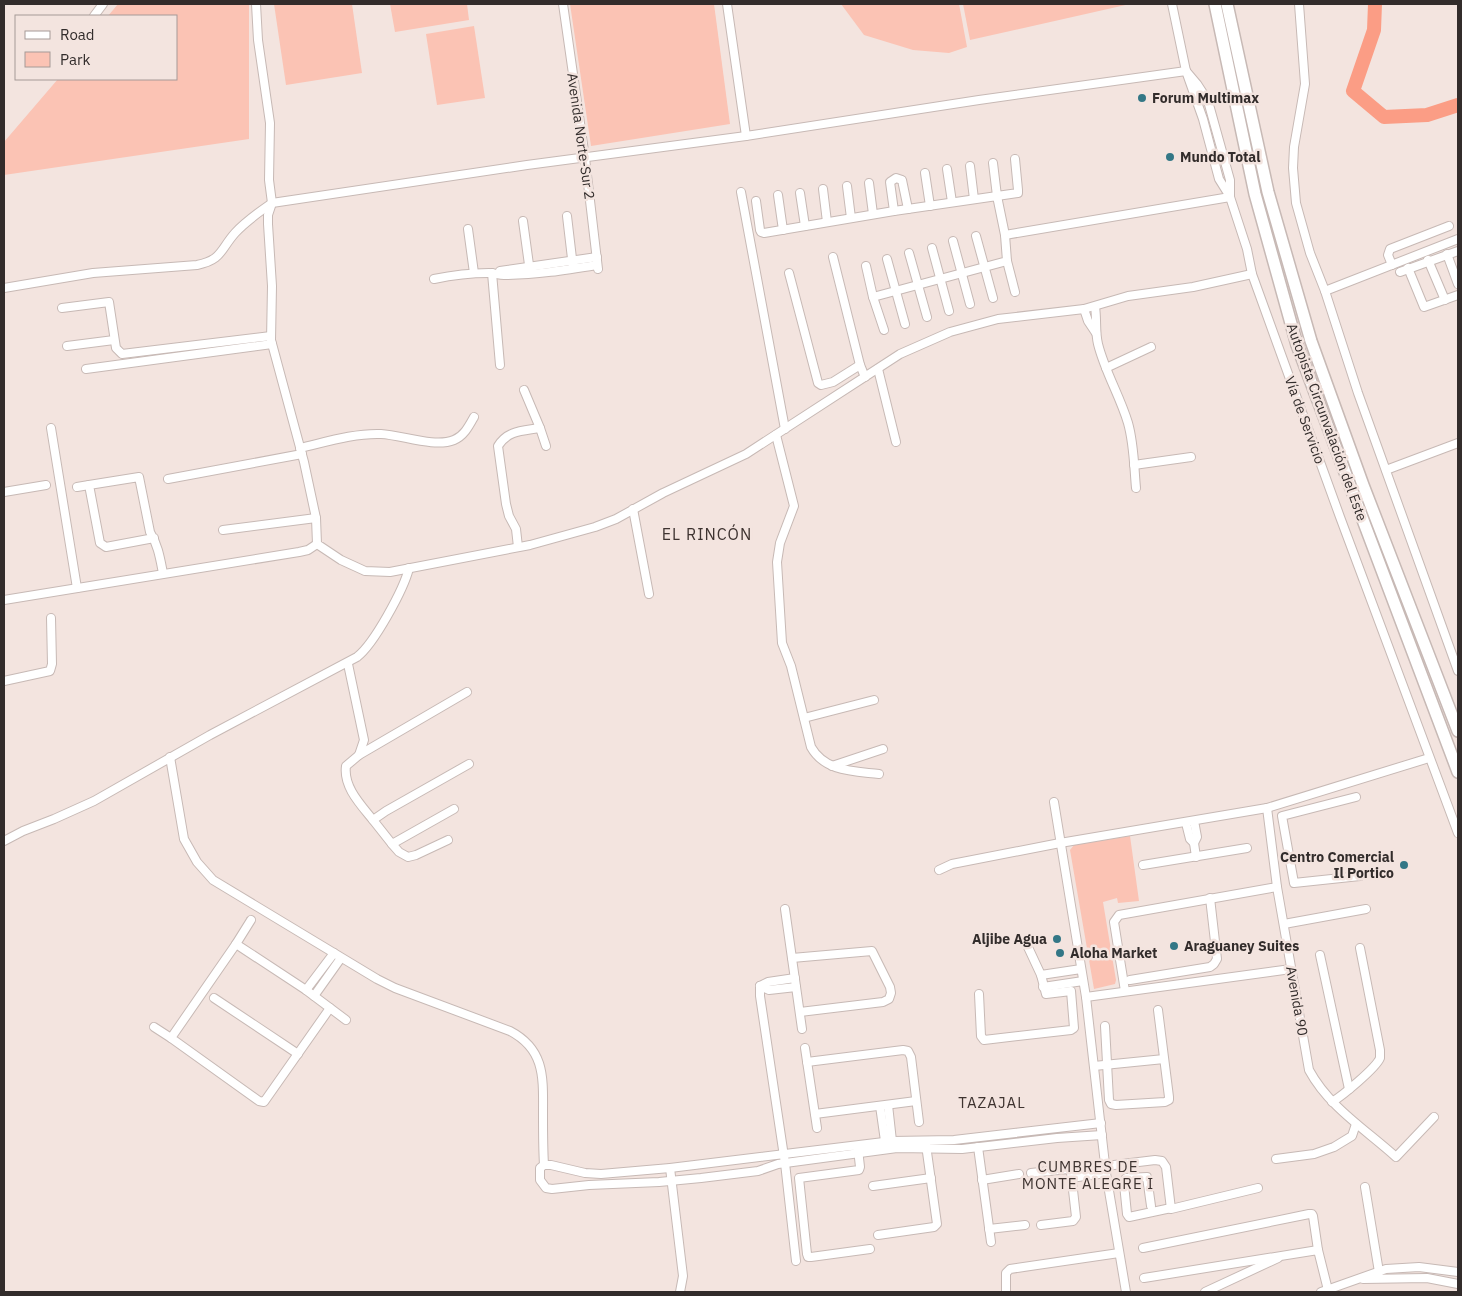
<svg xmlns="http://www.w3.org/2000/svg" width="1462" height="1296" font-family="'IBM Plex Sans',sans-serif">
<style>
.green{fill:#fbc3b4}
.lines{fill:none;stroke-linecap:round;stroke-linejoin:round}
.river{stroke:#fb9d85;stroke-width:14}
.minor-casing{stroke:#c7b9b5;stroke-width:10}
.highway-casing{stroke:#c7b9b5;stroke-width:14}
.minor{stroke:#fff;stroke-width:8}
.highway{stroke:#fff;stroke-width:11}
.poi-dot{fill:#337786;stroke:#f3e4df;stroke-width:2}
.labels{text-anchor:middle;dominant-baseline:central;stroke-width:5;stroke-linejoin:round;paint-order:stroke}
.poi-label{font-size:14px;font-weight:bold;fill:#322c2b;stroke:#f3e4df;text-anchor:start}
.street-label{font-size:14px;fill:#322c2b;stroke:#f3e4df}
.neighbourhood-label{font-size:15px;letter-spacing:1px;fill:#3e3330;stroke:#f3e4df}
.quarter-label{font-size:16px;letter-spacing:1px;fill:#3e3330;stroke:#f3e4df}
</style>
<rect width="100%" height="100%" fill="#f3e4df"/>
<g class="green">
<path d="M118,4H249V139L4,175V142L58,79H176V16H108Z"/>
<path d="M274,4H352L362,73L286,85Z"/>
<path d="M390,4H467L469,20L395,32Z"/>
<path d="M570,4H714L730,124L591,146Z"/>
<path d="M841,4H959L967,47L949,53L913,50L864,35Z"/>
<path d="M963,4H1130L970,40Z"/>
<path d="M474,26L485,98L437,105L426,34Z"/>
<path d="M1130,836L1139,901L1118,903L1117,898L1103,902L1116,980L1115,984L1094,989L1070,850L1074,845Z"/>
</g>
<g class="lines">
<path class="river" d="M1375,4L1374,30L1353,91L1384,117L1427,115L1458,105"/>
<g class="minor-casing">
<g id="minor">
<path d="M256,4L258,40L270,123L269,180L272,203L268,215V224L272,286L271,340L304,462L316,518L317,544L341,560L365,571L390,572L530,545L595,527L616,519L663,493L746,454L900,354L950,332L998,319L1084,309L1128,296L1193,287L1252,274"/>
<path d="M563,4L585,158L598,269"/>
<path d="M727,4L746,136"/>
<path d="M1172,4L1186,71L1203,119L1219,179L1229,195"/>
<path d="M1299,4L1305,84L1294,147L1293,168L1296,203L1310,253L1325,291L1358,393L1458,671"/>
<path d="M94,16L103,4"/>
<path d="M1186,71L1197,84L1208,101L1230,180V197L1247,249L1252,274L1340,517L1458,833"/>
<path d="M993,163L997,196L1018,193V190L1015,159"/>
<path d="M970,166L974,199"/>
<path d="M947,169L952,202"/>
<path d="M925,173L930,206"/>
<path d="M869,183L873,214"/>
<path d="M847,186L851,218"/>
<path d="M823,189L827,222"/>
<path d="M741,192L785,429"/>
<path d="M800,193L805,226"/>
<path d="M778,195L783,230"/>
<path d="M756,201L760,230L761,232L764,233L894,211L997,196L1005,235L1007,261L873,297"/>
<path d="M894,211L890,182L896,178L902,180L908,209"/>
<path d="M567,216L573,267"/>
<path d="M523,221L530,272"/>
<path d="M468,229L474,273"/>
<path d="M1005,235L1230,197"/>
<path d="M976,236L993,298"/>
<path d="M953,241L970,304"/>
<path d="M932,248L949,311"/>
<path d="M909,253L927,317"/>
<path d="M1447,254L1458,284"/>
<path d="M833,257L860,365L865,377"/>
<path d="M887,259L905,324"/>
<path d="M1428,260L1445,300"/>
<path d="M1007,261L1015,292"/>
<path d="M1392,265L1388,255L1390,249L1449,226"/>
<path d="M866,266L873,297L884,330"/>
<path d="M1408,268L1424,307L1458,295"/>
<path d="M500,271L597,257"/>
<path d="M1400,272L1458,251"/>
<path d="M492,273L500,365"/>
<path d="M789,273L818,383L821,385L833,382L860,365"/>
<path d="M434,279C453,275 470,273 489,273C494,273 499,275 504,275C535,275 566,270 597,265"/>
<path d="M4,288L93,273L197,265C222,260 220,250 235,233C245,222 259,212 272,203L527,165L746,136L979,100L1186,71"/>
<path d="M1325,291L1458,239"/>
<path d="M1095,307C1097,319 1095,332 1098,344C1105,372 1120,396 1128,423C1134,444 1134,466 1136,488"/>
<path d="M62,308L109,302L116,348L122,354L271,336"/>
<path d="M1084,309L1088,321L1096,333"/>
<path d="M67,346L114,340"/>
<path d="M1106,368L1151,347"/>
<path d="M86,369L272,344"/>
<path d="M878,369L896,442"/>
<path d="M51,428L77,588"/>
<path d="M540,428L546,446"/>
<path d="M776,435L794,506L780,543L777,562L782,643L791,666L811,747C825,772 854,771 879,774"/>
<path d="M300,448C326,442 354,433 381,434C402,435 434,448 454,440C464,436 469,426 474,417"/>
<path d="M1134,465L1191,457"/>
<path d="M1386,470L1458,443"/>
<path d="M168,479L302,454"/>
<path d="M77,487L89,485"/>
<path d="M4,492L46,485"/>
<path d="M633,509L649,594"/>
<path d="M223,530L316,518"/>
<path d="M154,538L106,547L100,543L89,485L139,477L150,532C158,545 160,558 163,573"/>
<path d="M518,547L516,529L509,516L506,504L498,446C508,430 523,431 540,428L524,390"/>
<path d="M4,600L299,552L308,550L317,544"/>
<path d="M348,664L364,740L359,755L346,766C343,787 361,805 373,820L386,811L469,764"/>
<path d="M4,681L50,671L52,664L51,618"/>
<path d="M804,718L874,700"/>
<path d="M359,755L467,692"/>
<path d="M170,757L184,839L197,862L213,880L377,979L395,988L510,1031C546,1050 543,1079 543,1115C543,1131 543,1148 544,1165"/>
<path d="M832,766L883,749"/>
<path d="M1356,797L1282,816L1294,883L1360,876"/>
<path d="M1054,802L1086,997L1106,1173L1126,1292"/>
<path d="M1267,808L1277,887L1309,1070C1329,1107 1365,1129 1396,1157L1434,1117"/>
<path d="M373,820L392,844L454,809"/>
<path d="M1186,823L1190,839L1194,843L1196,857"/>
<path d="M4,841L23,831L54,819L94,801L210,735L357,657C374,644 404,589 409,568"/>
<path d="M1194,843L1197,837L1194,821"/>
<path d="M392,844L399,852L408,857L416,855L448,840"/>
<path d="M1143,865L1247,848"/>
<path d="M939,870L952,864L1060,843L1267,808L1429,758"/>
<path d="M785,909L802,1029"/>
<path d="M1284,924L1366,909"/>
<path d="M236,944L306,990L330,1008L264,1102L259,1101L171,1038Z"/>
<path d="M236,944L251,920"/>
<path d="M1320,955L1349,1089"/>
<path d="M792,958L872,951L890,987L891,993L889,999L883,1002L800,1012"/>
<path d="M1041,975L1081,969"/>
<path d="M1130,980L1210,967L1214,964L1217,959L1210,898"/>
<path d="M760,986V996L785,1163L796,1261"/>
<path d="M760,986L769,990L796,987"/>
<path d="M760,986L768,982L795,978"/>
<path d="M1043,987L1083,981"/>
<path d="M306,990L334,953"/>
<path d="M1125,991L1114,922L1119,915L1277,887"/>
<path d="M979,994L981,1036L984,1040L1071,1030L1074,1028L1071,991L1046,994L1041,975L1027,945"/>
<path d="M314,996L341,958"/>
<path d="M1086,997L1291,969"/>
<path d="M214,998L298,1054"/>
<path d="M330,1008L346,1020"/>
<path d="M1105,1026L1109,1100L1111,1104L1116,1105L1165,1102L1169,1100V1097L1158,1010"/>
<path d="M154,1027L171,1038"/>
<path d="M805,1048L817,1128"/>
<path d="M807,1062L903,1050L908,1051L911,1057L919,1122"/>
<path d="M1094,1066L1164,1059"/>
<path d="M1332,1102C1342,1096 1376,1068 1380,1058C1380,1056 1380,1051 1380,1050L1360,948"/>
<path d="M888,1105L892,1141"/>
<path d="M880,1106L885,1141"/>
<path d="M815,1114L916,1101"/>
<path d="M1101,1123L954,1140L892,1141L670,1168L601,1174L585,1173L551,1165H544L540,1168V1180L546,1188L552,1189L589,1185L659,1182L701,1178L758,1171L778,1164L897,1148L962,1149L1057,1138L1102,1135"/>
<path d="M978,1147L991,1242"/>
<path d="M858,1149L860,1167L859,1170L799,1178L807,1254L808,1257H811L870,1249"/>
<path d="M1276,1159L1314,1154L1334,1147L1352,1136L1356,1124"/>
<path d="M1106,1166L1155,1160L1162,1161L1166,1167L1171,1209L1258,1188"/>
<path d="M670,1168L683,1276L680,1292"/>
<path d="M1031,1173L1068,1169H1070L1071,1172L1076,1217L1073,1221L1041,1225"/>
<path d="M1071,1178L1106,1173"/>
<path d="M982,1180L1019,1174"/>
<path d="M873,1186L931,1178"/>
<path d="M1365,1187L1379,1272"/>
<path d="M1151,1206L1147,1177L1126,1178L1124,1181V1184L1127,1214L1129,1217L1171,1208"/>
<path d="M989,1229L1025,1225"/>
<path d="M878,1235L934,1227L937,1224L926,1145"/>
<path d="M1143,1248L1309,1214H1312L1313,1216L1318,1250"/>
<path d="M1144,1278L1318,1250L1328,1290"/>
<path d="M1363,1279L1427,1278L1458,1284"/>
<path d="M1006,1292V1273L1010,1269L1119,1253"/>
<path d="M1205,1292L1278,1258"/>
<path d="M1321,1292L1386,1269L1419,1267L1458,1272"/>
</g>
</g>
<g class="highway-casing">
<g id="highway">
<path d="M1215,4L1255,194L1297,345L1458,772"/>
<path d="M1227,4L1268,192L1311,341L1363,485L1458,731"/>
</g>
</g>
<use href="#minor" class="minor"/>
<use href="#highway" class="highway"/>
</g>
<g class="poi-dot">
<circle cx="1142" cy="98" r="5"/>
<circle cx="1170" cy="157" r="5"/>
<circle cx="1404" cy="865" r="5"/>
<circle cx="1057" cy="939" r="5"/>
<circle cx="1174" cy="946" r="5"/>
<circle cx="1060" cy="953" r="5"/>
</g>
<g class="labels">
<g class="poi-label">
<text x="1152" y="98">Forum Multimax</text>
<text x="1180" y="157">Mundo Total</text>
<text x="1394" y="857" text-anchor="end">Centro Comercial<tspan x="1394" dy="16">Il Portico</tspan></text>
<text x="1047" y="939" text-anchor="end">Aljibe Agua</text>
<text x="1184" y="946">Araguaney Suites</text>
<text x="1070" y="953">Aloha Market</text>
</g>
<g class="street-label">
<text transform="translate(581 136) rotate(82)">Avenida Norte-Sur 2</text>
<text transform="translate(1305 420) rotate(70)">Vía de Servicio</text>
<text transform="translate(1327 422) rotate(70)">Autopista Circunvalación del Este</text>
<text transform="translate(1297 1001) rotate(80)">Avenida 90</text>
</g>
<g class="neighbourhood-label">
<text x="992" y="1102">TAZAJAL</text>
<text x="1088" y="1166">CUMBRES DE<tspan x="1088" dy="17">MONTE ALEGRE I</tspan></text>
</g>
<g class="quarter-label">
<text x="707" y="534">EL RINCÓN</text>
</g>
</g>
<rect width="1462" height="1296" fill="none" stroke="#322c2b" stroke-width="10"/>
<rect x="15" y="15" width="162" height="65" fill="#f3e4df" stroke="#a69a97"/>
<rect x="25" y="31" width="25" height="8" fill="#ffffff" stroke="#a69a97"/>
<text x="60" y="40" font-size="15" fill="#322c2b">Road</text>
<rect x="25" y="52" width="25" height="15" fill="#fbc3b4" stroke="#a69a97"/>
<text x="60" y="65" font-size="15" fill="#322c2b">Park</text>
</svg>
